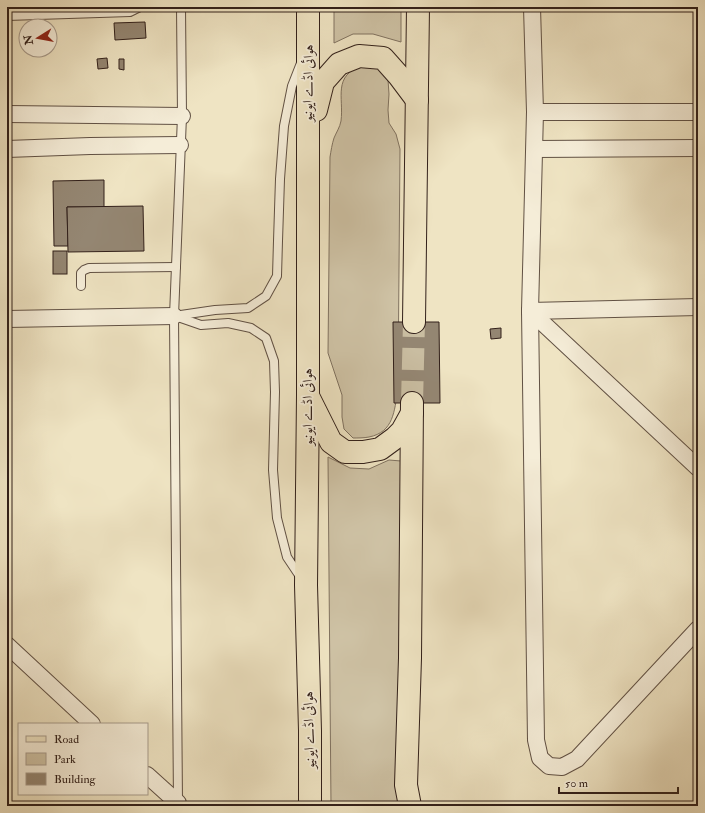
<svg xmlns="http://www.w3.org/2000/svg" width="705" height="813" font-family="'IM FELL Double Pica',Amiri,serif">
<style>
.green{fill:#cfc3a6;stroke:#807260}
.building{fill:#948672;stroke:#32201a}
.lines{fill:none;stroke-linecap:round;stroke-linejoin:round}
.primary-tunnel{stroke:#c9bda1;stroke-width:22;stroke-dasharray:22 11;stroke-linecap:butt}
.service-casing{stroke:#615144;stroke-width:10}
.minor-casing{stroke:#615144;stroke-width:18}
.primary-casing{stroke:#32201a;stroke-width:24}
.service{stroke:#f5edd8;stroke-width:8}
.minor{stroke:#f5edd8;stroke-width:16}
.primary{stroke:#efe4c3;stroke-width:22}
.labels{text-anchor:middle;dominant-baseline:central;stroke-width:3.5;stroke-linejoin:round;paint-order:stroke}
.street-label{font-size:14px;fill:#32201a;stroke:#f5edd8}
</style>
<rect width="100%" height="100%" fill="#efe4c3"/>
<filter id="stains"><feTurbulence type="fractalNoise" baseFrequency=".005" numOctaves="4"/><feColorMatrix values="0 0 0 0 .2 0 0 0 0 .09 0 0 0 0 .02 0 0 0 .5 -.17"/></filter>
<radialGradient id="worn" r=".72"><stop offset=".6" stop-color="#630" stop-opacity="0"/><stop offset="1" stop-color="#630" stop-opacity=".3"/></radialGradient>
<g class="green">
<path d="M334,7H401V42L373,34H353L334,43Z"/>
<path d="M363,65L383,69L388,80L389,94L388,110L389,123L396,134L400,149L398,390C394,411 394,432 369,437C364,438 358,438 353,438L344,429L342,417V395L328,353L330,157C331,151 332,144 334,138C336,133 340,127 341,121C344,97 332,76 363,65Z"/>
<path d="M328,457L350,468L369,469L389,460L401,461L399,742L398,806H331Z"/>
</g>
<g class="building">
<path d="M145,22L146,38L115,40L114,23Z"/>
<path d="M107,58L108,68L98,69L97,59Z"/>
<path d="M119,59H124V70L119,69Z"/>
<path d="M104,180V207H67L68,246H54L53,181Z"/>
<path d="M143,206L144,251L68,252L67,207Z"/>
<rect x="53" y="251" width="14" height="23"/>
<path d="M393,322H439L440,403H394Z"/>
<path d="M501,328V338L491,339L490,329Z"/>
</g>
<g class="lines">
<path class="primary-tunnel" d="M412,403L414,322"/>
<g class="service-casing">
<g id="service">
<path d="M7,16L130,12L140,7"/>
<path d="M81,286V273L84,270L89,268L176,267"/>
<path d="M174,316L215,310L248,308L266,296L277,276L278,241L280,179L284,126L292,86L301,63"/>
<path d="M175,316L201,325L228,323L251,328L266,338L274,361L275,392L273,470L277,518L287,557L301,578"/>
<path d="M178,803L174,316L182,116L181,7"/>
</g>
</g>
<g class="minor-casing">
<g id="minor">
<path d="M532,7L535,112L530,311L536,740L540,758L549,766L562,767L577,759L698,629"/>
<path d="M535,112H698"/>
<path d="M7,114L182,116"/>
<path d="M7,149L90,146L180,145"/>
<path d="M535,149L698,148"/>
<path d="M530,311L698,468"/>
<path d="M530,311L698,307"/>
<path d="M7,319L174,316"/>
<path d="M7,645L92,724"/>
<path d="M147,775L178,803"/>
</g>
</g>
<g class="primary-casing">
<g id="primary">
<path d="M308,7V395L306,585L310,731V806"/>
<path d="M316,110L323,82L339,64L359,56L383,58L399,76L417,100"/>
<path d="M414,322L418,7"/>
<path d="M309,398L331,442L345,452H363L380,449L395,438L402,431L412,413"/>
<path d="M410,806L406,785L410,658L412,403"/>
</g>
</g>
<use href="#service" class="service"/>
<use href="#minor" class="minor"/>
<use href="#primary" class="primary"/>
</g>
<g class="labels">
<g class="street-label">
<text transform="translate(308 83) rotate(-89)">ہوائی اڈے ایونیو</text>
<text transform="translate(307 407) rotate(-90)">ہوائی اڈے ایونیو</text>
<text transform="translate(309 730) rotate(-91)">ہوائی اڈے ایونیو</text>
</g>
</g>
<rect width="705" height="813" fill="none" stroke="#efe4c3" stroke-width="24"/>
<rect x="8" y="8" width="689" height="797" fill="none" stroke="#32201a" stroke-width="2"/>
<rect x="12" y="12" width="681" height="789" fill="none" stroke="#32201a"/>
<rect x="18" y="723" width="130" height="72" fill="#f5edd8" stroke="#a79b8c"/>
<rect x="26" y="736" width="20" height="6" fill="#efe4c3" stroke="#a79b8c"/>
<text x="54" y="743" font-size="12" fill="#32201a">Road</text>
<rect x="26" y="753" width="20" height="12" fill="#cfc3a6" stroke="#a79b8c"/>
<text x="54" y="763" font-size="12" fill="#32201a">Park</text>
<rect x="26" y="773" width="20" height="12" fill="#948672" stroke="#a79b8c"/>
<text x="54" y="783" font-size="12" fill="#32201a">Building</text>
<g transform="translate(38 38) rotate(259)"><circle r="19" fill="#f5edd8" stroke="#a79b8c"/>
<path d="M0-3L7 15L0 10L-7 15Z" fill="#8f2418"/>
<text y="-6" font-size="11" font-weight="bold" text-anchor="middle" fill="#32201a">N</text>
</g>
<path d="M559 787v6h119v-6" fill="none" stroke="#32201a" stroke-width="2"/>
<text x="565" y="787" font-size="12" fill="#32201a" stroke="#f5edd8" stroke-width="3" paint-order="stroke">50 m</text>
<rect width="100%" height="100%" filter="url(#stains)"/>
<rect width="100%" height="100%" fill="url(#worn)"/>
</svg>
